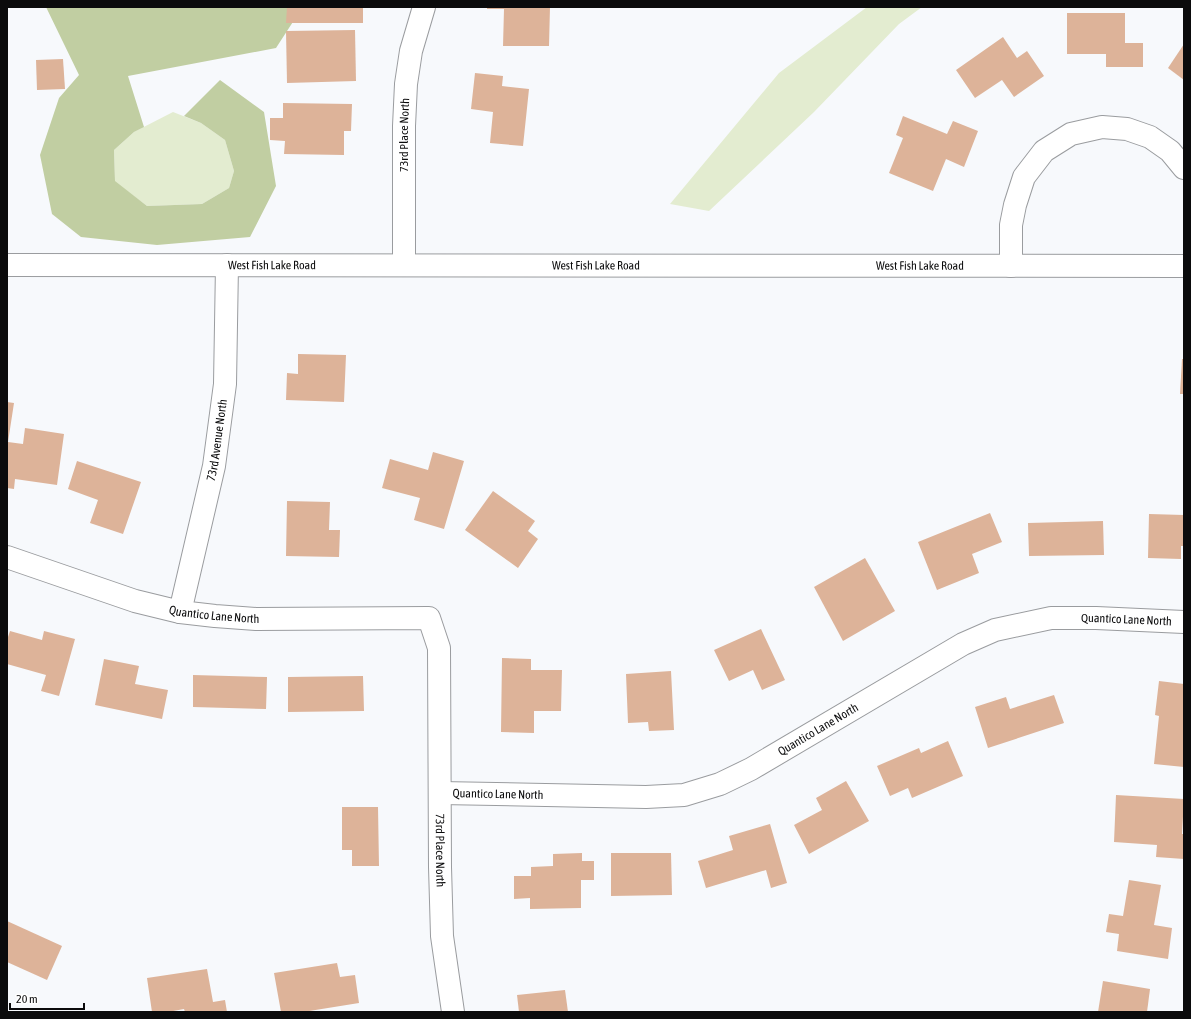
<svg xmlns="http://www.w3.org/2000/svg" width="1191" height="1019" font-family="'Asap Condensed',sans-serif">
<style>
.green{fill:#e3ecd0}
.forest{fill:#c1cea2}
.building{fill:#ddb399}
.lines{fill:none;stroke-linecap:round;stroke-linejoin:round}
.street-casing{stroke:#9a9c9f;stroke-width:24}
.secondary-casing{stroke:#9a9c9f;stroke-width:24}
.street{stroke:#fff;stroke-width:22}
.secondary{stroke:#fff;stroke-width:22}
.labels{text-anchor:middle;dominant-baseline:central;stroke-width:3;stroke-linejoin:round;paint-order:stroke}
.street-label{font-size:12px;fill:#0b0b0c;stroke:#fff}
</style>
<rect width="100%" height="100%" fill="#f7f9fc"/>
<g class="green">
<path d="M867,7H922L899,24L814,112L709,211L670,204L779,73Z"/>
<path d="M173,112L201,123L225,140L234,171L229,188L202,204L147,206L115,182L114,150L134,132Z"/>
</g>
<path class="forest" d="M46,7H300V11L276,48L128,76L144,127L134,132L114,150L115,181L147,206L202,204L229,188L234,171L225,140L201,123L184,116L220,80L264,112L276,186L250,237L157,245L81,237L52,214L40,155L59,98L79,75Z"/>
<g class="building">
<path d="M287,7H363V23H286Z"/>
<path d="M487,7H550L549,46H503L504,9H487Z"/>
<path d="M1067,13H1125V43H1143V67H1106V54H1067Z"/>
<path d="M355,30L356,81L287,83L286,31Z"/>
<path d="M1003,37L1017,58L1027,51L1044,76L1014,97L1002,80L975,98L956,70Z"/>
<path d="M1184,44V80L1168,68Z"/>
<path d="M63,59L65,89L37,90L36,60Z"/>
<path d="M475,73L503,76L502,86L529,89L523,146L490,143L493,112L471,109Z"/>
<path d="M283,103L352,104L351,131H344V155L284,154L285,141L270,140V118H283Z"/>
<path d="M903,116L947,134L953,121L978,131L964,167L946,159L933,191L889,173L903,138L896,135Z"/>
<path d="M298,354L346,355L344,402L286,400L287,373L298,374Z"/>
<path d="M1182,359H1184V394H1180Z"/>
<path d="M7,402L14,403L8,442L23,444L25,428L64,434L57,485L15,479L14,489L7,488Z"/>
<path d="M433,452L464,461L444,529L414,520L420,498L382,488L390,459L428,470Z"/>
<path d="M77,461L141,482L123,534L90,523L98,500L68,489Z"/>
<path d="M493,491L535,521L528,531L538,539L518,568L465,530Z"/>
<path d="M287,501L330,502L329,530H340L339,557L286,556Z"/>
<path d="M990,513L1002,542L972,554L979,573L937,590L918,542Z"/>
<path d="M1149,514L1184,515V546H1181V559L1148,558Z"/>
<path d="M1103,521L1104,555L1029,556L1028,523Z"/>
<path d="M865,558L895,611L843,641L814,587Z"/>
<path d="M761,629L785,680L762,690L753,670L729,681L714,650Z"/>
<path d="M10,631L42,640L44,631L75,639L59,696L41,691L46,675L7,664V640Z"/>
<path d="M502,658L531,659V670H562L561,711H534V733L501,732Z"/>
<path d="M104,659L139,666L135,684L168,690L162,719L95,705Z"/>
<path d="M671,671L674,730L649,731L648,722L628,723L626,674Z"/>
<path d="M193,675L267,677L266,709L193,707Z"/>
<path d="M363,676L364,711L288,712V677Z"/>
<path d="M1159,681L1184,684V767L1154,764L1159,716L1155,715Z"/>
<path d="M1054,695L1064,723L988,748L975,707L1006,697L1010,709Z"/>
<path d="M948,741L963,776L912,798L908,788L890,796L877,766L919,748L921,753Z"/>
<path d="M846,781L869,821L809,854L794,825L822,810L816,798Z"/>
<path d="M1116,795L1184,799L1182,834H1184V859L1156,857L1157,845L1114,842Z"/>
<path d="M342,807H378L379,866H352V850H342Z"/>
<path d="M770,824L787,883L771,888L766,870L706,888L698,861L733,850L729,836Z"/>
<path d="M582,853V861H594V880H581V908L530,909V898L514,899V876H531V867L553,866V854Z"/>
<path d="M611,853H671L672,895L611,896Z"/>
<path d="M1129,880L1161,885L1154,925L1172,928L1168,959L1117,951L1119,934L1106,932L1109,914L1123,916Z"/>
<path d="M7,921L62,946L47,980L7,962Z"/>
<path d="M337,963L340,977L355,975L359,1003L303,1012H281L274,973Z"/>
<path d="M207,969L213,1002L225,1000L227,1012H185L184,1009L168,1012H152L147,978Z"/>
<path d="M1103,981L1150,989L1147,1012H1098Z"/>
<path d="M565,990L568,1012H519L517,995Z"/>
</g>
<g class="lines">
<g class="street-casing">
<g id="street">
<path id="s1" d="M404,265V126L406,84L411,51L424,7"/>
<path d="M1011,266V225L1015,205L1024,177L1044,151L1071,134L1102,127L1127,129L1150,137L1170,151L1184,168"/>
<path id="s2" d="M7,557L135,601L180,612L215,616L256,619L429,618L439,648L440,867L442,936L453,1012"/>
<path id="s3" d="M180,612L214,466L225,384L227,265"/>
<path id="s4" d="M440,793L646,797L684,795L720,784L751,769L963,644L995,630L1051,618H1096L1184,622"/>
</g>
</g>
<g class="secondary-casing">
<g id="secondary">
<path id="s5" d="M7,265L1184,266"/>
</g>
</g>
<use href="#street" class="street"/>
<use href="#secondary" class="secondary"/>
</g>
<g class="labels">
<g class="street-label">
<text stroke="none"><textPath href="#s1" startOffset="130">73rd Place North</textPath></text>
<text stroke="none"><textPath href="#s5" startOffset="265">West Fish Lake Road</textPath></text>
<text stroke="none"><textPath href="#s5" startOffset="589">West Fish Lake Road</textPath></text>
<text stroke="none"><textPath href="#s5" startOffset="913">West Fish Lake Road</textPath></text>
<text stroke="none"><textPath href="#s3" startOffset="176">73rd Avenue North</textPath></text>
<text stroke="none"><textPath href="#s2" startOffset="216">Quantico Lane North</textPath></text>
<text stroke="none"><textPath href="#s4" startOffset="730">Quantico Lane North</textPath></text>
<text stroke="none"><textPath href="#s4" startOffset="394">Quantico Lane North</textPath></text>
<text stroke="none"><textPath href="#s4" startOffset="58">Quantico Lane North</textPath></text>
<text stroke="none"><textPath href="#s2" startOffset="665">73rd Place North</textPath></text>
</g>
</g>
<rect width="1191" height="1019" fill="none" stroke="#0b0b0c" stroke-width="16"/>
<path d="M10 1003v6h74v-6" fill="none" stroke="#0b0b0c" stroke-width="2"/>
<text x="16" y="1003" font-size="12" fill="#0b0b0c" stroke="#ffffff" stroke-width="3" paint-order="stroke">20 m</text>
</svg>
